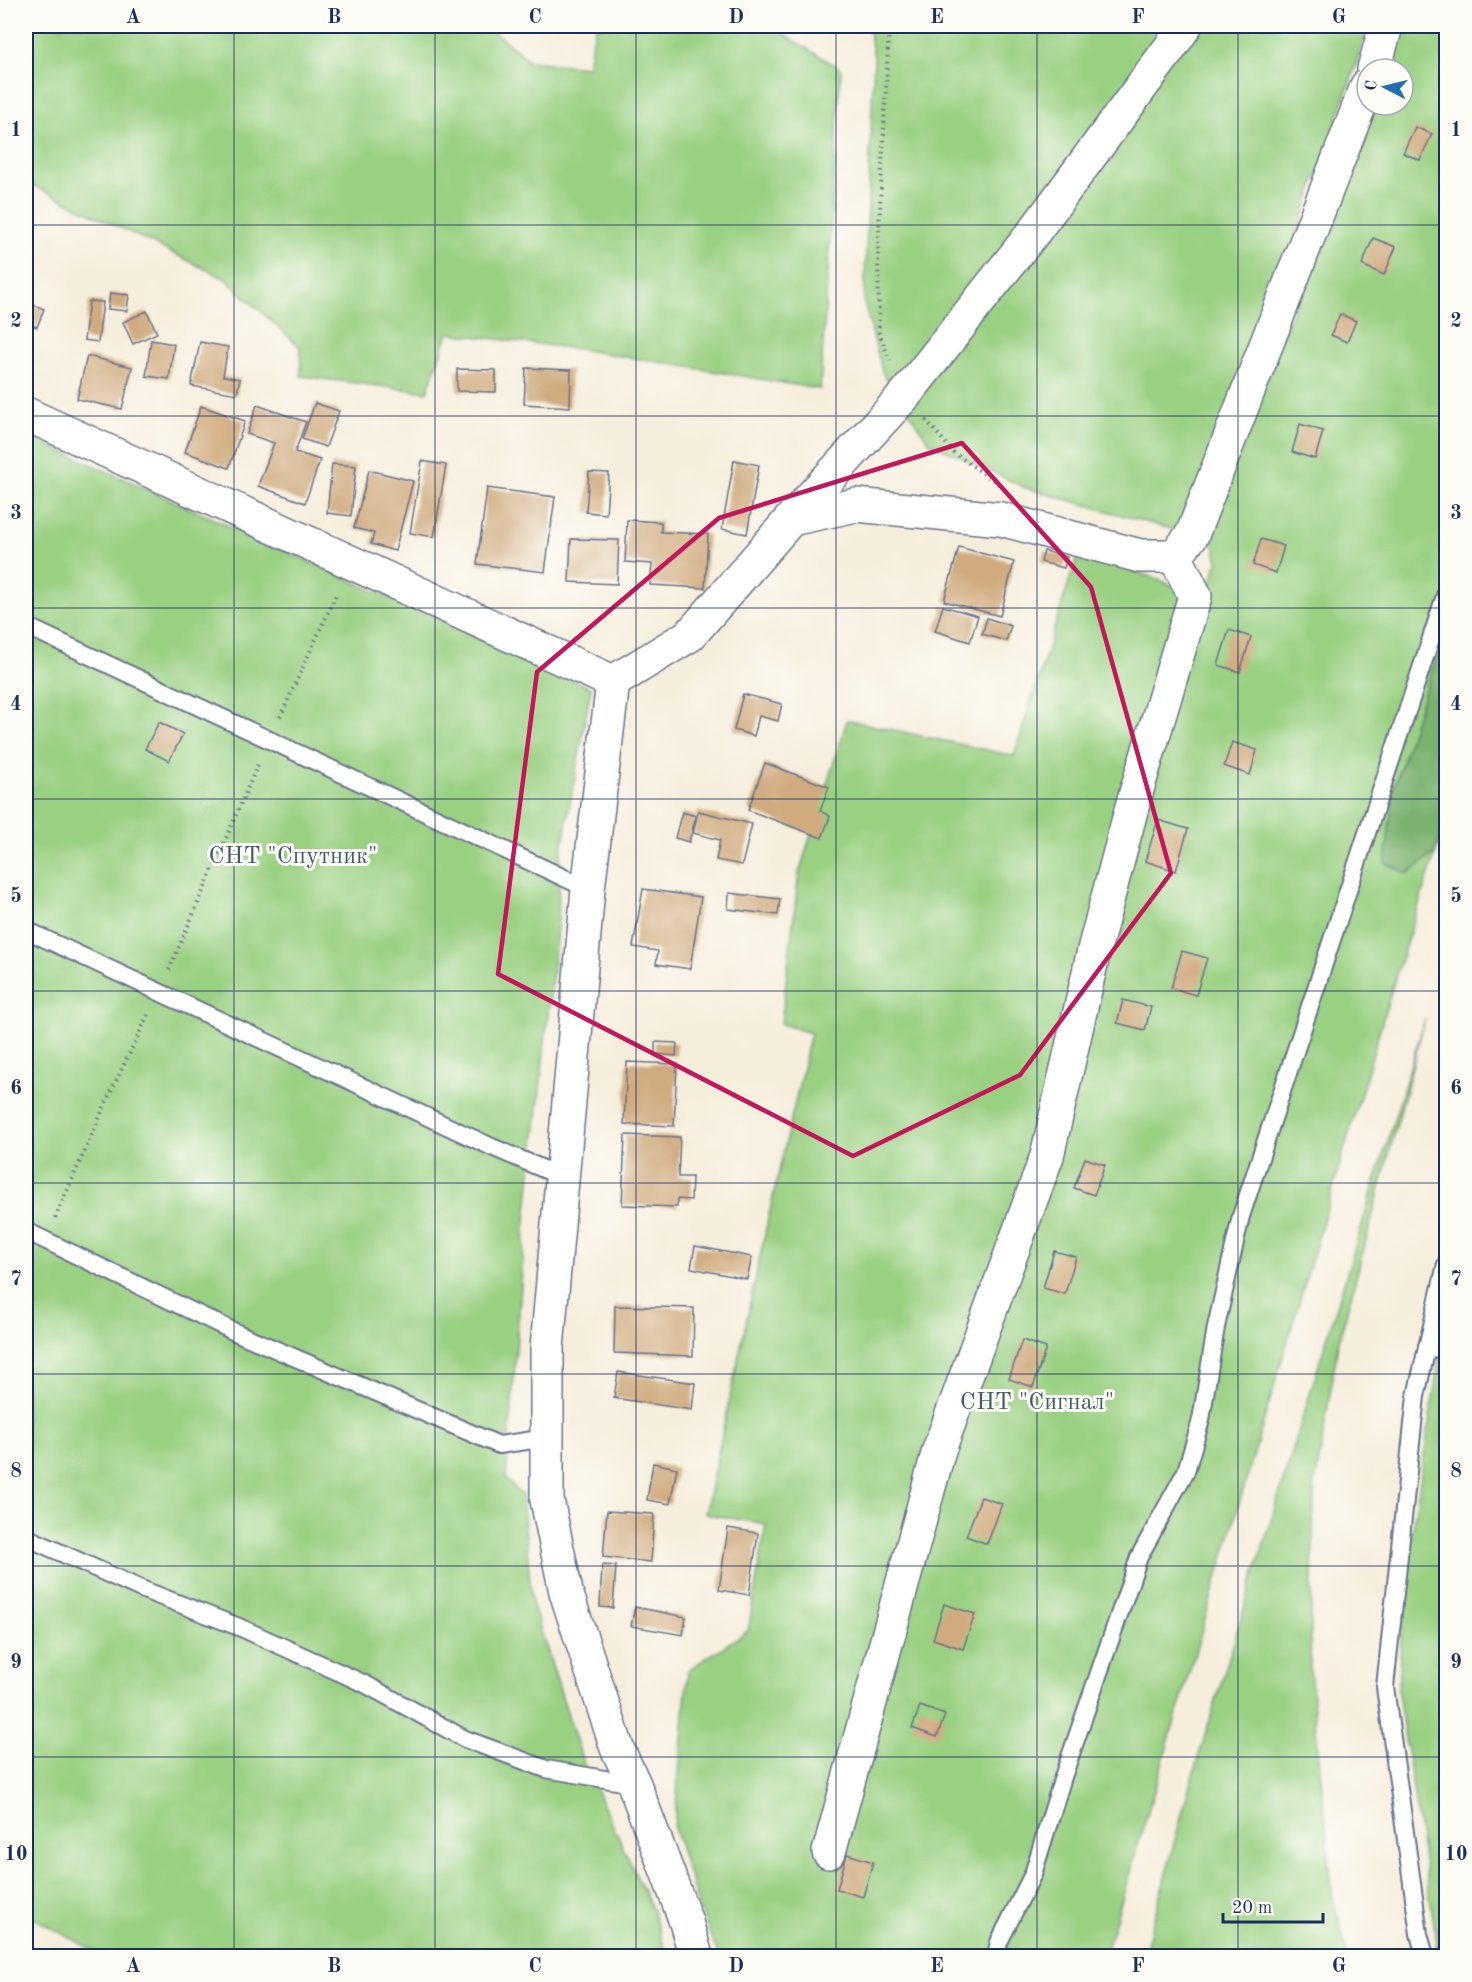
<svg xmlns="http://www.w3.org/2000/svg" width="1472" height="1982" font-family="'Old Standard TT',serif">
<style>
.green{fill:#9ad082;stroke:#5a8070;stroke-width:1.5}
.forest{fill:#7bb270;stroke:#4b7067;stroke-width:1.5}
.building{fill:#d0ab7f}
.lines{fill:none;stroke-linecap:round;stroke-linejoin:round}
.service-casing{stroke:#68728a;stroke-width:20}
.minor-casing{stroke:#68728a;stroke-width:36}
.path{stroke:#68728a;stroke-width:4;stroke-dasharray:1.5 4.5;stroke-linecap:butt}
.service{stroke:#fff;stroke-width:16}
.minor{stroke:#fff;stroke-width:33}
.marked{fill:none;stroke:#c2185b;stroke-width:4.5;stroke-linejoin:round}
.grid{fill:none;stroke:#1b2f5e;stroke-width:1.5;stroke-opacity:0.55}
.labels{text-anchor:middle;dominant-baseline:central;stroke-width:6;stroke-linejoin:round;paint-order:stroke}
.park-label{font-size:24px;fill:#415f69;stroke:#fdfcf7}
.neatline{fill:none;stroke:#1b2f5e;stroke-width:2}
.grid-label{font-size:20px;text-anchor:middle;font-weight:bold;fill:#1b2f5e}
</style>
<rect width="100%" height="100%" fill="#fdfcf7"/>
<filter id="ink" filterUnits="userSpaceOnUse"><feTurbulence type="fractalNoise" baseFrequency=".0167" numOctaves="2"/><feDisplacementMap in="SourceGraphic" scale="12" xChannelSelector="R" yChannelSelector="G"/><feConvolveMatrix kernelMatrix="1 2 1 2 8 2 1 2 1" color-interpolation-filters="sRGB"/></filter>
<filter id="wash" filterUnits="userSpaceOnUse"><feTurbulence type="fractalNoise" baseFrequency=".008" numOctaves="4" result="noise"/><feDisplacementMap in="SourceGraphic" scale="24" xChannelSelector="R" yChannelSelector="G"/><feGaussianBlur stdDeviation="1.35" result="paint"/><feColorMatrix in="noise" values="0 0 0 0 0 0 0 0 0 0 0 0 0 0 0 0 0 1.4 0 .05"/><feComposite in="paint" operator="in"/></filter>
<g filter="url(#wash)">
<rect width="100%" height="100%" fill="#f6eedc"/>
<g class="green">
<path d="M26,26H486L530,61L587,67L596,26H770L841,69L820,389L585,350L448,333L427,392L301,376L300,347L224,278L26,182Z"/>
<path d="M868,26H1367L1361,50L1192,535L1026,488L929,442L883,374L864,302L874,57Z"/>
<path d="M1394,26H1446V627L1394,787L1407,874L1436,852L1397,972L1105,1956H719L700,1910L674,1828L688,1670L748,1631L766,1524L705,1514L769,1215L811,1033L781,1024L799,873L847,720L1014,756L1079,550L1175,586L1186,592L1147,780L1218,561L1209,526L1372,105H1403V69H1382Z"/>
<path d="M26,435L591,688L560,860L558,920L526,1220L506,1479L522,1495L532,1603L583,1762L653,1911L667,1956H104L26,1914Z"/>
<path d="M1425,1019L1338,1345L1314,1490L1310,1670L1333,1899L1348,1956H1144L1189,1788Z"/>
<path d="M1446,1315V1956H1439L1398,1693L1404,1584Z"/>
</g>
<path class="forest" d="M1446,627V818L1436,852L1407,874L1385,863L1394,787Z"/>
<g id="blocks">
<g class="building">
<path d="M1415,127L1432,134L1420,160L1403,153Z"/>
<path d="M1373,238L1396,247L1384,275L1362,265Z"/>
<path d="M110,293L129,295L127,311L108,309Z"/>
<path d="M89,301L103,302L98,342L84,340Z"/>
<path d="M26,302L44,309L37,327L26,323Z"/>
<path d="M147,311L157,333L133,344L123,322Z"/>
<path d="M1340,314L1356,321L1347,342L1331,335Z"/>
<path d="M151,340L174,344L169,379L146,376Z"/>
<path d="M200,342L228,347L223,376L240,379L237,394L191,386Z"/>
<path d="M87,356L132,367L122,409L77,399Z"/>
<path d="M526,368L571,370L570,407L524,404Z"/>
<path d="M457,369L496,370V392L457,391Z"/>
<path d="M315,403L339,411L326,447L302,439Z"/>
<path d="M257,405L306,422L295,452L320,460L305,503L258,486L274,443L247,434Z"/>
<path d="M201,406L245,421L229,468L185,452Z"/>
<path d="M1300,424L1323,431L1315,459L1292,452Z"/>
<path d="M734,460L759,465L747,534L722,529Z"/>
<path d="M422,461L446,465L434,537L410,533Z"/>
<path d="M332,464L356,466L351,516L327,513Z"/>
<path d="M369,470L413,481L395,551L371,544L374,533L354,528Z"/>
<path d="M589,472L609,473L606,514L586,512Z"/>
<path d="M487,488L555,497L545,572L477,564Z"/>
<path d="M627,520L661,522V532L708,534L705,588L650,585L652,564L625,562Z"/>
<path d="M571,539L619,540L617,584L569,582Z"/>
<path d="M1261,539L1284,546L1276,573L1253,565Z"/>
<path d="M959,547L1014,562L1000,616L944,601Z"/>
<path d="M1044,551L1067,557L1064,568L1041,562Z"/>
<path d="M943,606L978,616L970,642L935,631Z"/>
<path d="M987,618L1011,626L1006,641L982,634Z"/>
<path d="M1229,630L1251,637L1240,672L1218,665Z"/>
<path d="M743,694L782,704L778,721L759,716L754,736L734,730Z"/>
<path d="M159,722L183,734L169,761L145,749Z"/>
<path d="M1232,742L1257,750L1250,775L1224,766Z"/>
<path d="M765,763L829,787L820,811L830,816L822,838L748,810Z"/>
<path d="M698,811L752,824L742,865L716,860L720,840L693,833Z"/>
<path d="M682,812L696,816L689,842L675,838Z"/>
<path d="M1158,820L1188,829L1176,871L1145,861Z"/>
<path d="M643,889L701,897L690,969L656,964L658,951L633,947Z"/>
<path d="M729,893L780,899L778,915L728,909Z"/>
<path d="M1182,951L1207,958L1196,995L1171,988Z"/>
<path d="M1123,1000L1151,1007L1145,1030L1117,1023Z"/>
<path d="M655,1042L677,1043L676,1056L655,1054Z"/>
<path d="M627,1062L677,1064L674,1126L624,1124Z"/>
<path d="M625,1135L680,1137L678,1177H692L691,1200L677,1199V1207L622,1205Z"/>
<path d="M1085,1158L1105,1165L1094,1195L1074,1188Z"/>
<path d="M695,1246L752,1257L747,1279L691,1268Z"/>
<path d="M1054,1251L1076,1257L1065,1294L1043,1288Z"/>
<path d="M615,1306L694,1308L693,1356L614,1353Z"/>
<path d="M1022,1340L1046,1348L1033,1387L1009,1379Z"/>
<path d="M618,1372L695,1383L692,1410L614,1398Z"/>
<path d="M653,1463L677,1468L670,1504L647,1500Z"/>
<path d="M981,1497L1002,1504L987,1544L966,1536Z"/>
<path d="M607,1511L654,1514L651,1562L603,1557Z"/>
<path d="M728,1528L758,1533L749,1595L719,1590Z"/>
<path d="M602,1565L616,1566L613,1608L600,1607Z"/>
<path d="M944,1604L975,1614L963,1649L933,1639Z"/>
<path d="M635,1607L686,1617L683,1635L631,1626Z"/>
<path d="M920,1706L945,1715L937,1737L912,1728Z"/>
<path d="M847,1854L873,1862L863,1897L837,1889Z"/>
</g>
</g>
</g>
<g filter="url(#ink)">
<use href="#blocks" fill-opacity="0" stroke="#68728a" stroke-width="1.5"/>
<g class="lines">
<g class="service-casing">
<g id="service">
<path d="M26,626L588,889"/>
<path d="M26,930L492,1147L562,1177"/>
<path d="M26,1231L235,1332L499,1445L547,1438"/>
<path d="M1427,1346L1446,1351"/>
<path d="M26,1537L141,1589L239,1627L365,1684L465,1739L546,1769L634,1784"/>
<path d="M996,1956L999,1942L1033,1874L1063,1777L1139,1557L1186,1471L1201,1420L1216,1327L1241,1216L1446,593"/>
<path d="M1425,1956L1419,1934L1385,1687L1416,1396L1446,1264"/>
</g>
</g>
<g class="minor-casing">
<g id="minor">
<path d="M1374,69L1386,26"/>
<path d="M26,414L613,682"/>
<path d="M791,519L856,505L1001,519L1140,556H1175L1192,535L1367,86"/>
<path d="M613,682L588,889L547,1348V1500L566,1592L617,1748L634,1784L685,1919L696,1956"/>
<path d="M613,682L690,635L791,519L905,395L1033,233L1170,48L1185,26"/>
<path d="M829,1852L939,1450L1047,1156L1095,946L1133,803L1195,596L1175,556"/>
</g>
</g>
<g class="path">
<path d="M889,26L878,248L879,333L890,360"/>
<path d="M926,420L953,452L998,484"/>
<path d="M280,717L337,593"/>
<path d="M169,970L259,762"/>
<path d="M55,1218L109,1096L148,1015"/>
<path d="M26,1285L35,1263"/>
</g>
<use href="#service" class="service"/>
<use href="#minor" class="minor"/>
</g>
</g>
<path class="marked" d="M962,443L1091,587L1171,873L1020,1075L853,1156L498,974L537,672L719,518Z"/>
<path class="grid" d="M234,26V1956M435,26V1956M636,26V1956M836,26V1956M1037,26V1956M1238,26V1956M26,225H1446M26,416H1446M26,608H1446M26,799H1446M26,991H1446M26,1183H1446M26,1374H1446M26,1566H1446M26,1757H1446"/>
<g class="labels">
<g class="park-label">
<text x="293" y="857">СНТ "Спутник"</text>
<text x="1037" y="1403">СНТ "Сигнал"</text>
</g>
</g>
<rect width="1472" height="1982" fill="none" stroke="#fdfcf7" stroke-width="66"/>
<g transform="translate(1385 87) rotate(277)"><circle r="28" fill="#fdfcf7" stroke="#a3aaba" stroke-width="1.5"/>
<path d="M0-4.5L10 22L0 15L-10 22Z" fill="#1f6fb2"/>
<text y="-9" font-size="16" font-weight="bold" text-anchor="middle" fill="#1b2f5e">С</text>
</g>
<path d="M1223 1913v9h100v-9" fill="none" stroke="#1b2f5e" stroke-width="3"/>
<text x="1232" y="1913" font-size="18" fill="#1b2f5e" stroke="#fdfcf7" stroke-width="4.5" paint-order="stroke">20 m</text>
<rect x="33" y="33" width="1406" height="1916" class="neatline"/>
<g class="grid-label">
<text x="133" y="23">A</text>
<text x="334" y="23">B</text>
<text x="535" y="23">C</text>
<text x="736" y="23">D</text>
<text x="937" y="23">E</text>
<text x="1138" y="23">F</text>
<text x="1339" y="23">G</text>
<text x="16" y="136">1</text>
<text x="1456" y="136">1</text>
<text x="16" y="327">2</text>
<text x="1456" y="327">2</text>
<text x="16" y="519">3</text>
<text x="1456" y="519">3</text>
<text x="16" y="710">4</text>
<text x="1456" y="710">4</text>
<text x="16" y="902">5</text>
<text x="1456" y="902">5</text>
<text x="16" y="1094">6</text>
<text x="1456" y="1094">6</text>
<text x="16" y="1285">7</text>
<text x="1456" y="1285">7</text>
<text x="16" y="1477">8</text>
<text x="1456" y="1477">8</text>
<text x="16" y="1668">9</text>
<text x="1456" y="1668">9</text>
<text x="16" y="1860">10</text>
<text x="1456" y="1860">10</text>
<text x="133" y="1972">A</text>
<text x="334" y="1972">B</text>
<text x="535" y="1972">C</text>
<text x="736" y="1972">D</text>
<text x="937" y="1972">E</text>
<text x="1138" y="1972">F</text>
<text x="1339" y="1972">G</text>
</g>
</svg>
